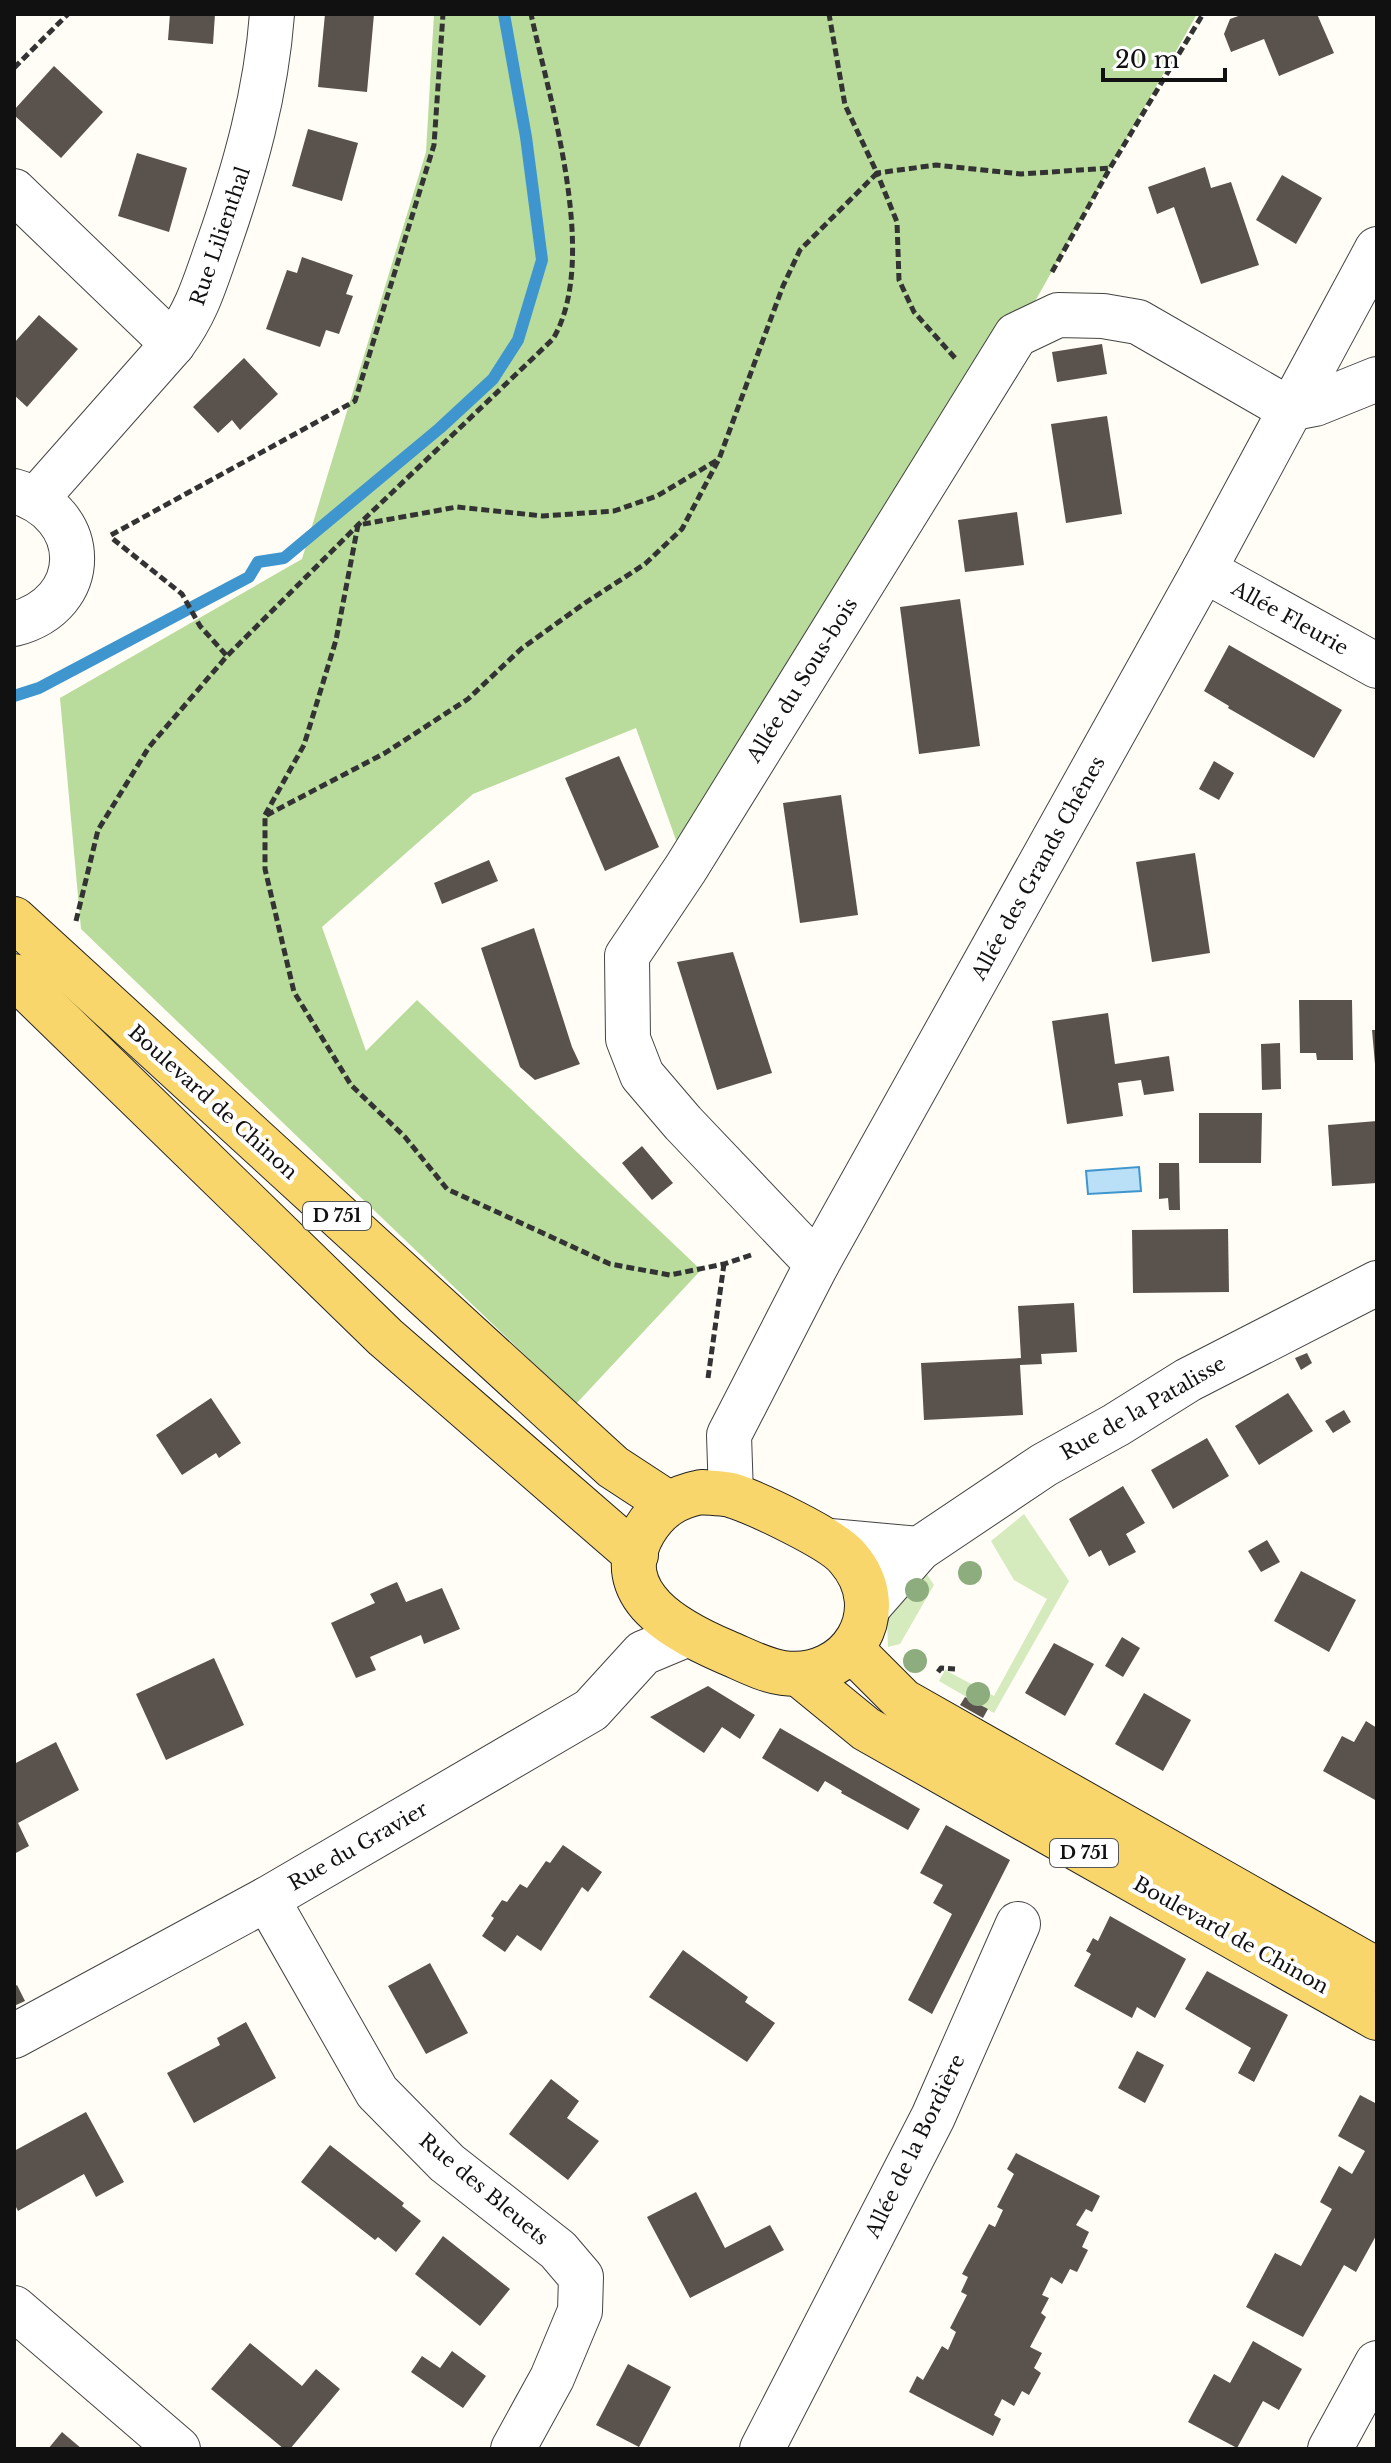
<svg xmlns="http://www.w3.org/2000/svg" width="1391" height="2463" font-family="'Libre Baskerville',serif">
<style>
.green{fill:#d5ebbd}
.forest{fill:#b9dc9c}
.water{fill:#b9e0f7;stroke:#3f96cf;stroke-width:2}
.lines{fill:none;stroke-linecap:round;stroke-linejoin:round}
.stream{stroke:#3f96cf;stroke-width:12}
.building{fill:#5a524d}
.minor-casing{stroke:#444;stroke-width:46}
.major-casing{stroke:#222;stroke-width:46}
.path{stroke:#333;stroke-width:5;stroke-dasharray:8 4;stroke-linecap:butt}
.minor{stroke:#fff;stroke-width:44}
.major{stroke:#f9d66b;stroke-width:44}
.tree{fill:#8dad7f}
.labels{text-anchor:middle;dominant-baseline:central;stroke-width:8;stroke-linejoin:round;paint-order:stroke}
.shield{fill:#fff;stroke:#585858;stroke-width:2}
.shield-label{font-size:18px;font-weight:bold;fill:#111}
.street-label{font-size:20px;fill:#111;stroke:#fff}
</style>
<rect width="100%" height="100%" fill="#fffdf5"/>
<g class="green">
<path d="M1024,1514L1069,1581L994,1713L939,1681L945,1670L994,1696L1047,1599L1014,1580L991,1541Z"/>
<path d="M924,1570L934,1585L900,1644L888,1647L887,1617Z"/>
</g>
<path class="forest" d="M434,14H1197L1016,335L686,868L636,728L473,794L322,927L366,1051L417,1000L701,1270L576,1404L81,929L60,698L302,559L426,152Z"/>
<path class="water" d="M1139,1167L1141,1191L1088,1194L1086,1171Z"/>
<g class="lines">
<path class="stream" d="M14,696L39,688L249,577L258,562L284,558L440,428L493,379L518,340L542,260L526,137L504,14"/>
</g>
<g class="building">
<path d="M170,14H215L213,44L168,40Z"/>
<path d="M325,14H374L367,92L318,87Z"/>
<path d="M1244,14H1317L1334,53L1279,76L1264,39L1231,52L1224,34L1230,19Z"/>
<path d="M54,66L103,112L61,158L14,115V110Z"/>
<path d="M308,129L358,143L342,201L292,186Z"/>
<path d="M137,153L187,168L169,232L118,216Z"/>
<path d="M1205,167L1211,188L1231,182L1259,265L1201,284L1174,207L1157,214L1148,187Z"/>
<path d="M1282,175L1322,198L1296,244L1256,220Z"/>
<path d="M302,257L353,275L346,294L353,296L339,334L326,330L320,347L266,329L287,270L297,273Z"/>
<path d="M39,315L78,349L27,407L14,395V343Z"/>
<path d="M1102,344L1107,374L1057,382L1052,352Z"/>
<path d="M244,358L278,394L240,430L232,420L218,433L193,407Z"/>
<path d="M1107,416L1122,514L1066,523L1051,424Z"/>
<path d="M1017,512L1024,565L965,572L958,520Z"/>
<path d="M960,599L980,746L919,754L900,607Z"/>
<path d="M1229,645L1342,710L1314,758L1228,708L1229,706L1204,691Z"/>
<path d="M619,756L659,847L605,871L565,778Z"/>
<path d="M1214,761L1234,773L1219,800L1199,789Z"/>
<path d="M841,795L858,915L800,923L783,803Z"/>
<path d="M1195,853L1210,953L1152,962L1136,862Z"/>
<path d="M489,860L498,881L442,904L434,883Z"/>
<path d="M534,928L572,1047L580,1064L535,1080L520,1067L481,948Z"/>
<path d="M733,952L772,1073L717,1090L677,962Z"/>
<path d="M1299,1000H1352L1353,1060H1317L1316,1053H1300Z"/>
<path d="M1108,1013L1115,1064L1169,1056L1174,1091L1144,1095L1141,1080L1118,1083L1123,1116L1067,1124L1052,1021Z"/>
<path d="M1372,1030H1377V1064H1375Z"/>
<path d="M1280,1043L1281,1089L1262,1090L1261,1044Z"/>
<path d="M1199,1113H1262L1261,1163H1199Z"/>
<path d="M1377,1121V1183L1332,1186L1328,1125Z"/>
<path d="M642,1146L673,1183L652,1200L622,1163Z"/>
<path d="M1159,1163H1179L1180,1210H1169L1168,1198L1159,1199Z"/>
<path d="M1228,1229L1229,1292L1133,1293L1132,1230Z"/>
<path d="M1074,1303L1077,1352L1041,1354L1042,1364L1020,1365L1023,1415L924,1420L921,1363L1021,1358L1018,1306Z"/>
<path d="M1307,1353L1312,1363L1301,1370L1295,1358Z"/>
<path d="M1288,1393L1313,1431L1259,1465L1235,1426Z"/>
<path d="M211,1398L241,1443L219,1458L216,1453L182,1475L156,1435Z"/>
<path d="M1344,1410L1351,1422L1333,1433L1325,1421Z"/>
<path d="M1207,1438L1229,1476L1173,1509L1151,1470Z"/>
<path d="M1123,1486L1145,1523L1126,1534L1136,1552L1109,1566L1101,1550L1089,1557L1069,1519Z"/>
<path d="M1267,1540L1280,1562L1261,1572L1248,1551Z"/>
<path d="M1301,1571L1356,1600L1329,1652L1274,1621Z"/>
<path d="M397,1582L406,1602L442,1588L460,1629L424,1644L421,1635L370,1657L376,1670L356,1678L331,1623L375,1603L370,1594Z"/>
<path d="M1122,1637L1140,1648L1123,1677L1105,1666Z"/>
<path d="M1054,1643L1094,1664L1065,1716L1025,1693Z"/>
<path d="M214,1658L244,1725L166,1760L136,1694Z"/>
<path d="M708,1686L755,1715L740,1739L722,1727L704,1753L650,1717Z"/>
<path d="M1144,1693L1191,1720L1163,1771L1115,1744Z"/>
<path d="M965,1697L988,1709L983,1718L960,1705Z"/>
<path d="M1366,1721L1377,1728V1801L1323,1771L1342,1736L1354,1742Z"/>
<path d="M780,1728L920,1809L908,1830L841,1793L842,1791L825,1781L818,1792L762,1758Z"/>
<path d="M56,1742L79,1790L18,1823L29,1846L14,1854V1764Z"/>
<path d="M946,1825L1010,1860L932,2014L908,2000L952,1914L933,1903L943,1885L920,1873Z"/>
<path d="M563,1845L602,1872L588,1892L582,1887L541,1951L517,1935L505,1952L482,1936L494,1918L491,1916L502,1900L507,1902L520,1884L527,1888L546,1861L550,1863Z"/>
<path d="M1110,1916L1186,1959L1155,2018L1137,2007L1132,2018L1074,1986L1091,1954L1086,1951L1093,1938L1098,1941Z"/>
<path d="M683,1950L748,1997L745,2002L775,2023L747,2062L649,1997Z"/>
<path d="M430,1963L468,2033L426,2054L388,1986Z"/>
<path d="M1207,1971L1288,2015L1254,2082L1238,2073L1251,2048L1185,2009Z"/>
<path d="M17,1985L25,2001L14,2006V1987Z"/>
<path d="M246,2022L276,2078L194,2123L167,2073L220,2045L217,2038Z"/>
<path d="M1137,2051L1164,2065L1145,2103L1118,2088Z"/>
<path d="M551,2079L579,2101L567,2118L599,2141L568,2180L509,2134Z"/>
<path d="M1360,2095L1377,2104V2234L1356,2272L1344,2265L1303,2337L1246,2307L1275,2253L1301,2266L1332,2209L1320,2202L1339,2166L1352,2174L1365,2151L1338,2136Z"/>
<path d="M86,2112L124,2182L96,2197L84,2174L18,2211L14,2203V2151Z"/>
<path d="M330,2145L404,2203L402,2206L421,2221L396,2252L378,2237L375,2240L301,2182Z"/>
<path d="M1016,2153L1100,2196L1092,2212L1086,2209L1076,2225L1089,2232L1082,2247L1088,2250L1077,2272L1070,2269L1062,2284L1051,2277L1042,2295L1049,2298L1041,2313L1046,2317L1030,2347L1042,2353L1034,2368L1041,2373L1029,2395L1022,2391L1014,2406L1002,2399L994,2415L1001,2419L993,2436L909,2392L917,2376L923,2380L942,2346L948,2350L956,2332L950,2328L967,2295L961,2292L968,2277L962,2274L989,2224L995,2227L1003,2210L997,2207L1014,2174L1007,2169Z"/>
<path d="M696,2192L725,2248L770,2225L784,2250L690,2298L647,2217Z"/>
<path d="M443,2236L510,2289L480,2326L415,2274Z"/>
<path d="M1253,2341L1302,2369L1279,2410L1263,2401L1237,2448L1188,2422L1214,2374L1230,2383Z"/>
<path d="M250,2343L302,2386L316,2369L340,2389L290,2449H284L211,2389Z"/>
<path d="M452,2351L486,2376L463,2408L411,2372L422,2356L440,2368Z"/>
<path d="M628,2364L671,2387L639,2447L596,2425Z"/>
<path d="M62,2432L82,2449H48Z"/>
</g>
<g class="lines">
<g class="minor-casing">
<g id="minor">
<path d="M14,191L173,344"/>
<path d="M14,491C91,513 92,604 14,624"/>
<path d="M37,498L173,344C198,310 205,282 219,243C245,168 266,94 272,14"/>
<path d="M1204,570L1377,666"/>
<path d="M817,1264L683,1123L642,1075L628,1039L627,956L686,868L1016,335L1058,315L1103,316L1138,322L1289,409L1315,404L1377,379"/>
<path d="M731,1495L729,1435L817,1264L1204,570L1377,249"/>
<path d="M830,1541L919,1549"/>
<path d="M869,1606L919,1549L1044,1465L1116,1425L1188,1380L1377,1283"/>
<path d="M267,1899L377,2092L447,2163L558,2250L581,2277L580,2311L552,2378L513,2449"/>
<path d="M14,2036L267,1899L591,1710L643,1653L686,1635"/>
<path d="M14,2308L178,2449"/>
<path d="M762,2449L933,2117L1018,1924"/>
<path d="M1330,2449L1377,2363"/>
</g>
</g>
<g class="major-casing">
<g id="major">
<path d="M14,919L613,1467L668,1503"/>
<path d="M14,976L385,1337L636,1555"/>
<path d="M701,1492C711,1493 722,1493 731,1495C756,1503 833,1539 848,1558C894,1611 850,1682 783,1673C763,1670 745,1660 726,1652C679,1632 607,1595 644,1531C658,1508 675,1497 701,1492Z"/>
<path d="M852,1650L903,1701L1377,1970"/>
<path d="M800,1675L866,1729L1377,2018"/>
</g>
</g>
<g class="path">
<path d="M14,68L68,14"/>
<path d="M1052,272L1110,168L1203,14"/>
<path d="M955,358L914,312L899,280L897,222L877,173L936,165L1021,174L1110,168"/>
<path d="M111,535L355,401L434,145L443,14"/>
<path d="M113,539L182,594L200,626L227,656"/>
<path d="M265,815L304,745L336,640L358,525L457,507L543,516L614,511L657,496L719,459"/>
<path d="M76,921L98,830L149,747L227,656L358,525L553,339C600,259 550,102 531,14"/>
<path d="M751,1255L724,1264L670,1275L610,1264L447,1189L405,1137L351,1085L294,992L265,869V816L385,753L468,699L521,649L585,603L645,564L682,529L719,459L783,286L800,250L877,173L845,105L829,14"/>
<path d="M708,1378L724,1264"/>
<path d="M938,1672L941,1668L955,1669"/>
</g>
<use href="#minor" class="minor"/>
<use href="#major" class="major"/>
</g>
<g class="tree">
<circle cx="970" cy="1573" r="12"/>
<circle cx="917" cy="1590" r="12"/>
<circle cx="915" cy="1661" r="12"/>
<circle cx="978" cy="1694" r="12"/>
</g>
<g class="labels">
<g class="shield">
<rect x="303" y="1202" width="68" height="28" rx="6"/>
<rect x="1050" y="1839" width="68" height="28" rx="6"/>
</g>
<g class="shield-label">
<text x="337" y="1216">D 751</text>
<text x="1084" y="1853">D 751</text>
</g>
<g class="street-label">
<text transform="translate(220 236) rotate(-71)">Rue Lilienthal</text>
<text transform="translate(1290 618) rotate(29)">Allée Fleurie</text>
<text transform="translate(802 680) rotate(-58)">Allée du Sous-bois</text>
<text transform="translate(1038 868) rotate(-61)">Allée des Grands Chênes</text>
<text transform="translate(213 1102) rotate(42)">Boulevard de Chinon</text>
<text transform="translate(1143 1408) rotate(-30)">Rue de la Patalisse</text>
<text transform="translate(358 1846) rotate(-30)">Rue du Gravier</text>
<text transform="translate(1231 1935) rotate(29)">Boulevard de Chinon</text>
<text transform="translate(915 2146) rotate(-64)">Allée de la Bordière</text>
<text transform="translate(484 2189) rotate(40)">Rue des Bleuets</text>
</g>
</g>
<rect width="1391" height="2463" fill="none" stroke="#111111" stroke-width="32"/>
<path d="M1103 68v12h122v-12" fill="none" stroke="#111111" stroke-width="4"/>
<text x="1115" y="68" font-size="24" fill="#111111" stroke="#ffffff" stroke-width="6" paint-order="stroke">20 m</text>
</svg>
